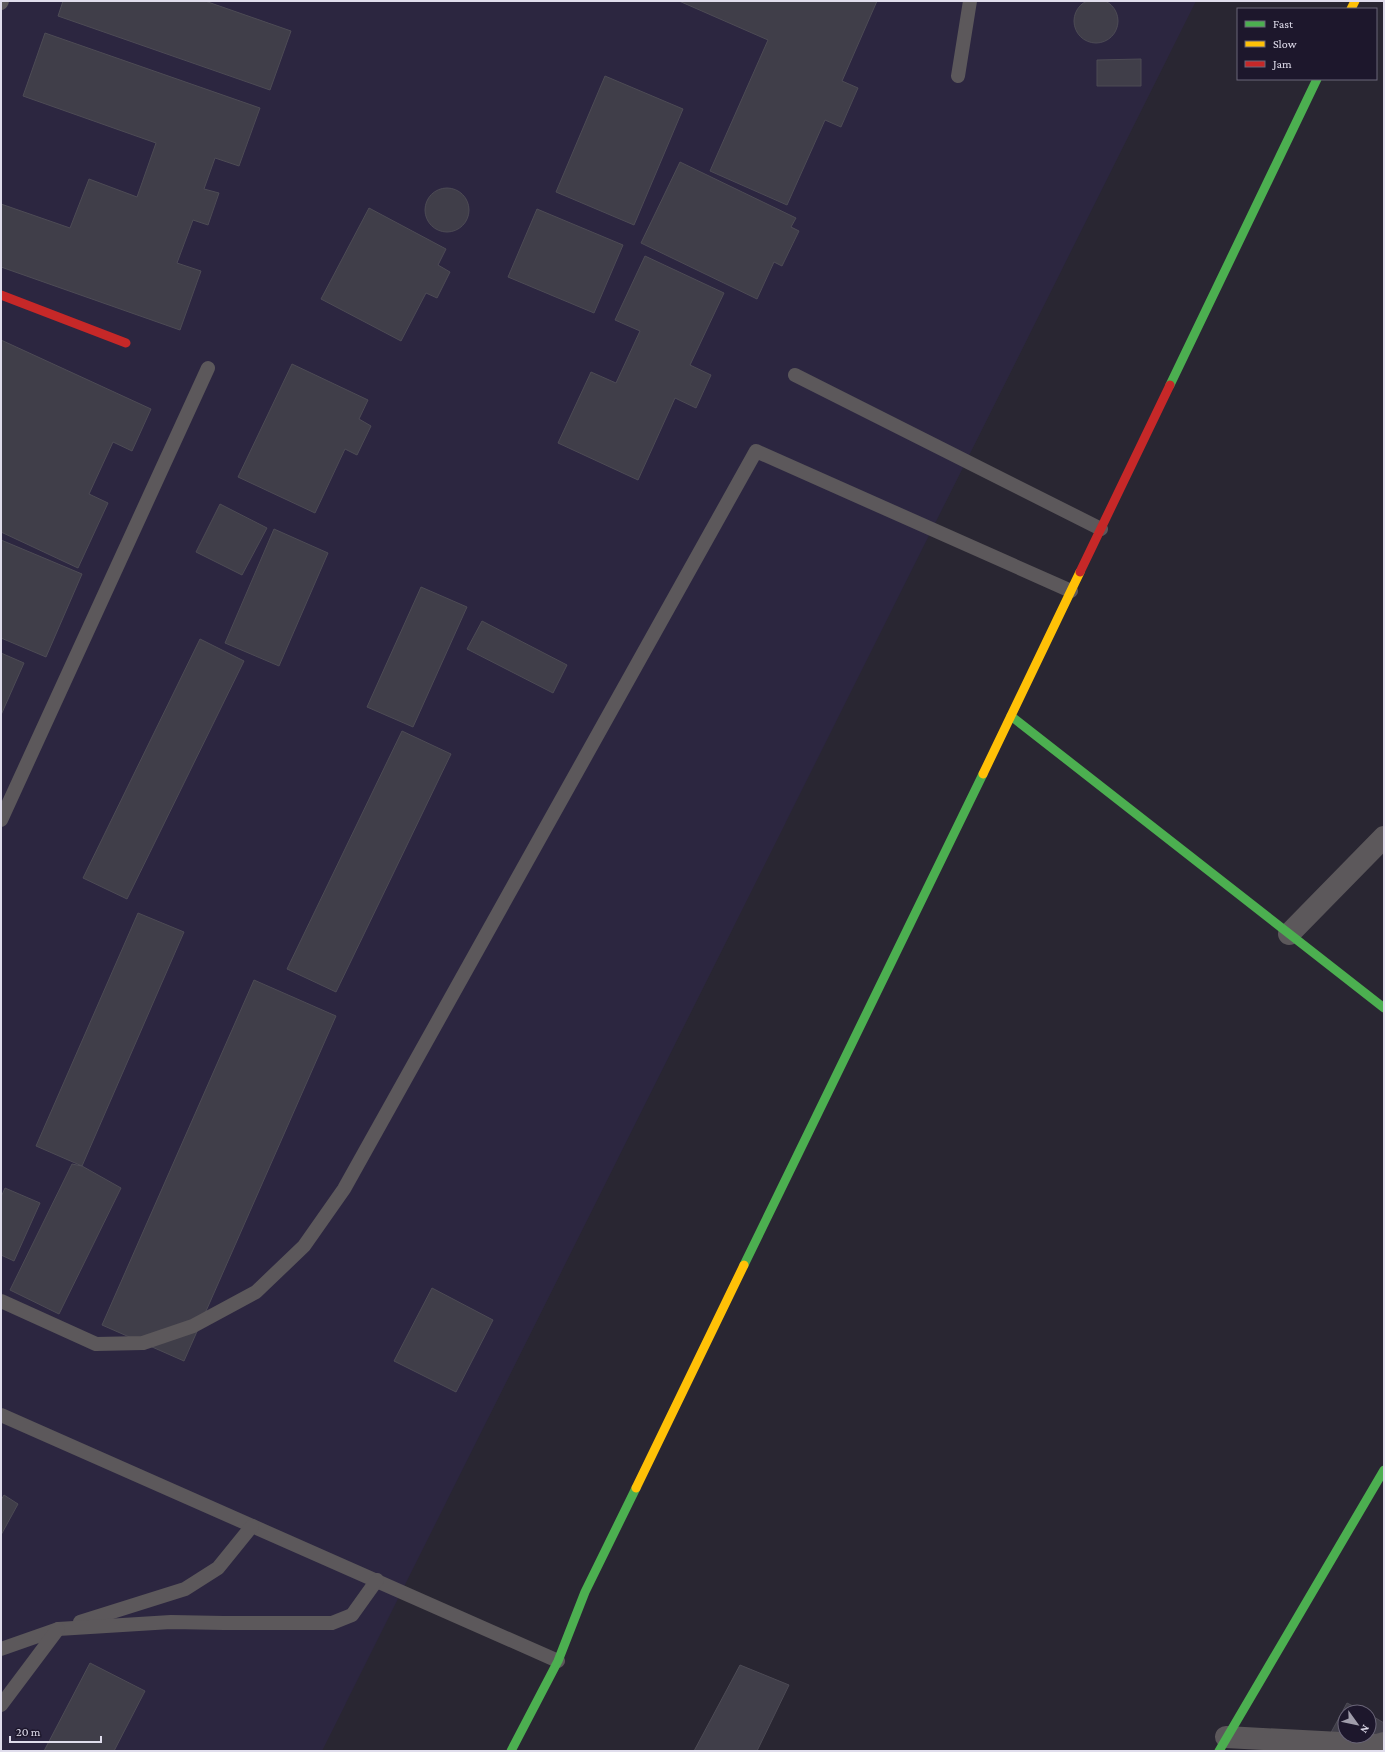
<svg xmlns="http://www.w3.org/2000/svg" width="1385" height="1752" font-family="'Crimson Pro',serif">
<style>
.built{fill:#2c2640}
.building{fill:#403e49;stroke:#4d4b55}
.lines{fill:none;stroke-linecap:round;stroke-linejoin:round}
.lane{stroke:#5c585b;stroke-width:14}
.street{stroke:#5c585b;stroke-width:22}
.fast{stroke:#4caf50;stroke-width:9}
.slow{stroke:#ffc107;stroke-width:9}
.jam{stroke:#c62828;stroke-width:9}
</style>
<rect width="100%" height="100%" fill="#292632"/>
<path class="built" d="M1,1H1196L322,1751H1Z"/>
<g class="building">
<circle cx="1096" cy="21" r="22"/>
<path d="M63,1H205L291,31L270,90L58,16Z"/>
<path d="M679,1H877L842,81L858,88L841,127L825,120L787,205L710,171L768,40Z"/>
<path d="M45,33L260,108L239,166L215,158L204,189L219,193L208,225L193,220L177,263L201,271L180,330L1,267V204L70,228L89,179L137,197L156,143L23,96Z"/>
<path d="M1141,59V86H1097V60Z"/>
<path d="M605,76L683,109L634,225L556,192Z"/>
<path d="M680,162L796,218L791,227L799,231L782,266L774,262L757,299L641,243Z"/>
<circle cx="447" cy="210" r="22"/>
<path d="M369,208L446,249L438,265L450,272L437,298L426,293L401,341L321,299Z"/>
<path d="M537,209L623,245L594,313L508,277Z"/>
<path d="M645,256L724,293L690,365L711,375L696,408L675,398L638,480L558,443L591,372L616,383L640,331L615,320Z"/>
<path d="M1,340L151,409L132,451L113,442L89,494L108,503L78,568L1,532Z"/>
<path d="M292,364L368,400L359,419L371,426L357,455L345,449L315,513L238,477Z"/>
<path d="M220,504L267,528L242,575L196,552Z"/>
<path d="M274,529L328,553L279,666L225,643Z"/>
<path d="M1,540L82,574L46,657L1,638Z"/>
<path d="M421,587L467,607L413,727L367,707Z"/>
<path d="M482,621L567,665L553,693L467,649Z"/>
<path d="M200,639L244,661L127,899L83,878Z"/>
<path d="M1,653L24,663L1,715Z"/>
<path d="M402,731L451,754L336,992L287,969Z"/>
<path d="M138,913L184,932L82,1166L36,1146Z"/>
<path d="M254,980L336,1016L184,1361L102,1325Z"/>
<path d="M72,1164L82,1166L121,1188L59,1314L10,1290Z"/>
<path d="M5,1188L40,1203L14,1261L1,1255V1197Z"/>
<path d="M432,1288L493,1320L456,1392L394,1361Z"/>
<path d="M4,1495L18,1504L1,1535V1500Z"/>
<path d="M90,1663L145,1691L114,1751H44Z"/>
<path d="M740,1665L789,1685L757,1751H694Z"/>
<path d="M1347,1703L1365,1712H1345V1736H1369V1714L1384,1723V1751H1321Z"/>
</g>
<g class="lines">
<g class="lane">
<path d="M1,3L2,1"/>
<path d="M958,76L970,1"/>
<path d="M795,375L1101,529"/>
<path d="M1,820L208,368"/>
<path d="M1,1301L96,1344L143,1343L193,1326L256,1292L304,1246L344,1189L756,451L1071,591"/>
<path d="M1,1415L558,1661"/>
<path d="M80,1622L185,1589L218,1568L252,1526"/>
<path d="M1,1649L58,1629L171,1622L224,1623H332L352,1615L377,1580"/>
<path d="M1,1705L58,1629"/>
</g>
<g class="street">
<path d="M1289,934L1384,837"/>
<path d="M1226,1737L1378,1745L1384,1743"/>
</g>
<g class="fast">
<path d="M1170,385L1317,79"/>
<path d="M1011,716L1384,1008"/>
<path d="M744,1265L983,774"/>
<path d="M511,1751L558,1661L585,1592L636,1488"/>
<path d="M1219,1751L1384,1470"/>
</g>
<g class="slow">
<path d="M1351,9L1355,1"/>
<path d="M983,774L1080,572"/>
<path d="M636,1488L744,1265"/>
</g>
<g class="jam">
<path d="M1,295L126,343"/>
<path d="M1080,572L1170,385"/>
</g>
</g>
<rect width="1385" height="1752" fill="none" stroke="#e0ddec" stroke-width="4"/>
<rect x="1237" y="8" width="140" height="72" fill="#1d172c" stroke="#6b6679"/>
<rect x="1245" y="21" width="20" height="6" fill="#4caf50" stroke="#6b6679"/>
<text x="1273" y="28" font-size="12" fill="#e0ddec">Fast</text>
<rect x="1245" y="41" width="20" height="6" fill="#ffc107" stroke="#6b6679"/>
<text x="1273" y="48" font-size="12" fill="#e0ddec">Slow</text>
<rect x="1245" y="61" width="20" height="6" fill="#c62828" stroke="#6b6679"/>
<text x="1273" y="68" font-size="12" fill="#e0ddec">Jam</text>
<g transform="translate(1357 1724) rotate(123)"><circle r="19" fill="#1d172c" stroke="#6b6679"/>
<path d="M0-3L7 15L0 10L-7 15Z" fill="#a09dab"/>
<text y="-6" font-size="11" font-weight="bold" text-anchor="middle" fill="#e0ddec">N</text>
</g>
<path d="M10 1736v6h91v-6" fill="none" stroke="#e0ddec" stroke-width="2"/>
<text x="16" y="1736" font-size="12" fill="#e0ddec" stroke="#1d172c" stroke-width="3" paint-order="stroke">20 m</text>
</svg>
